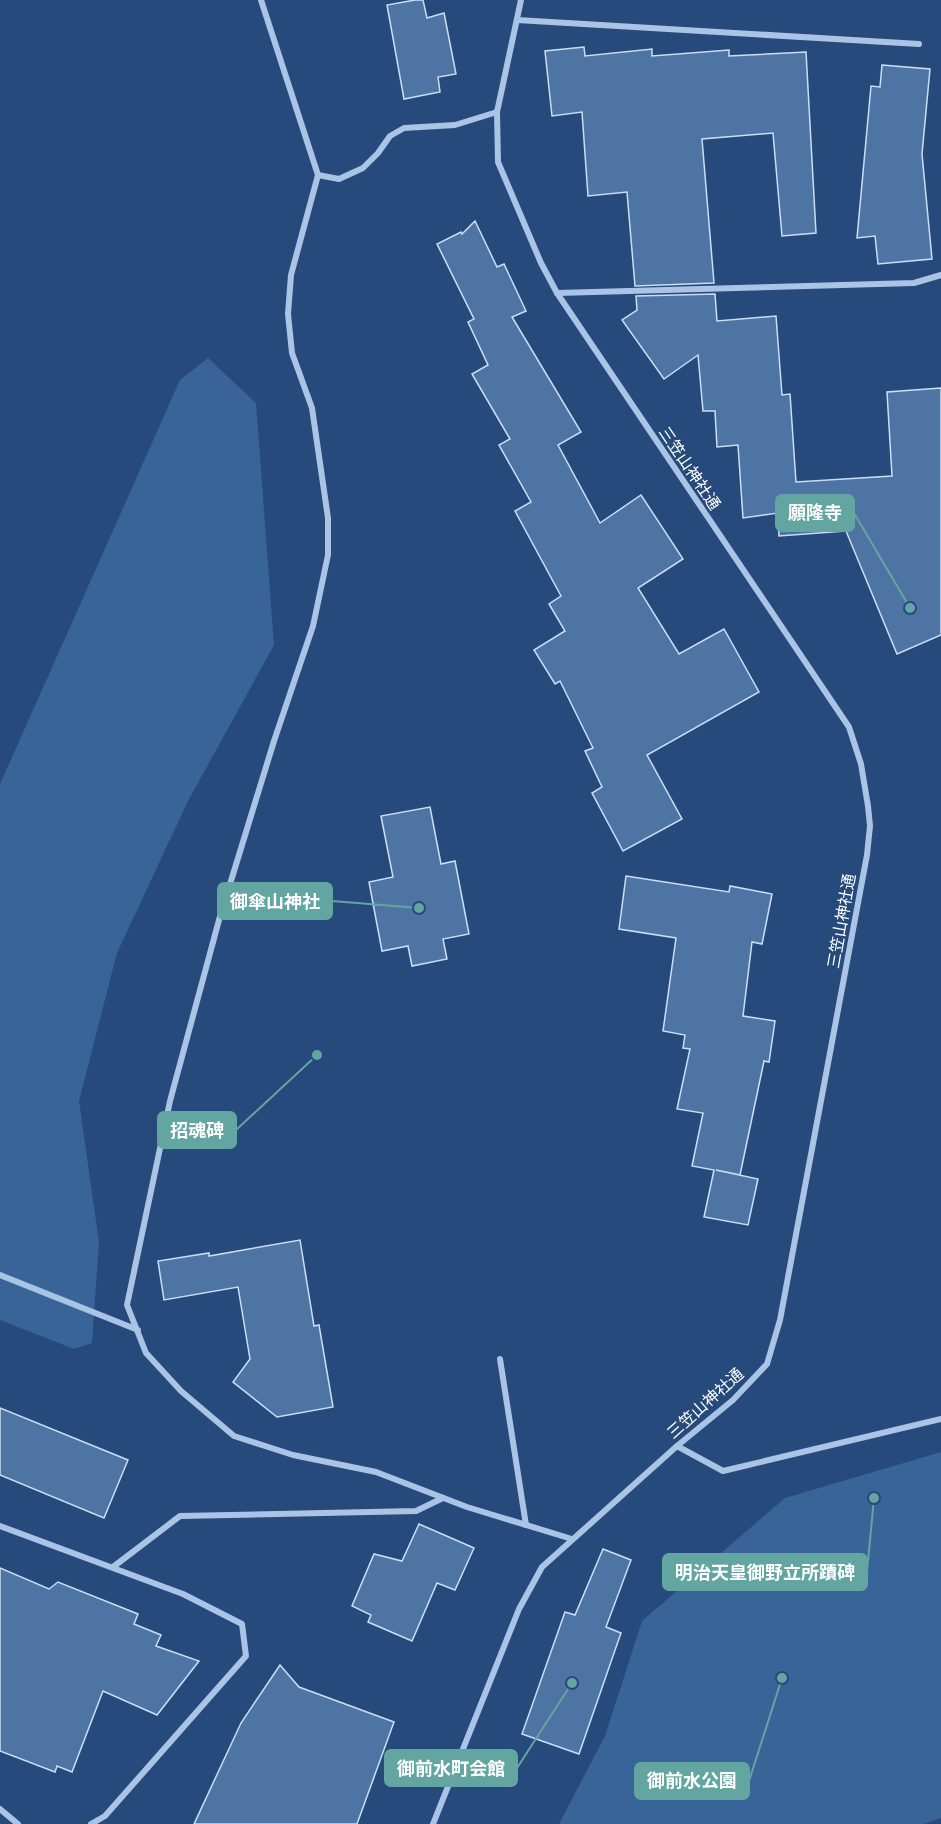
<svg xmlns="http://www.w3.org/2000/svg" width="941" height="1824" font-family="'IBM Plex Sans','Noto Sans JP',sans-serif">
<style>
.green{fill:#396498}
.building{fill:#4e74a4;stroke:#ccdef4;stroke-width:1.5}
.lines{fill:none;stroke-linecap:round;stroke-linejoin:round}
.street{stroke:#a9c4e4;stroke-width:6}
.labels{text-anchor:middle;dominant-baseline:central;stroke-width:4.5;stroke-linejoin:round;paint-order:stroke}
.street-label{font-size:16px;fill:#fff;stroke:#264a7b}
.leader{fill:none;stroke:#63a6a1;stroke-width:2}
.callout-dot{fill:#63a6a1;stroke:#264a7b;stroke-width:2}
.callout{fill:#63a6a1;stroke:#63a6a1;stroke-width:2}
.callout-label{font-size:18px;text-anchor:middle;font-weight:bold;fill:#fff}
</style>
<rect width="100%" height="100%" fill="#264a7b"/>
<g class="green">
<path d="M208,358L256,403L274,645L188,801L117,953L79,1101L99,1242L92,1343L74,1349L0,1320V784L180,380Z"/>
<path d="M941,1452V1818L923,1824H559L605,1736L642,1621L785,1498Z"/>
</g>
<g class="building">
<path d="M415,0H423L427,18L444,13L456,74L438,77L440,92L404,99L387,5Z"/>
<path d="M584,47L585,56L652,49V56L729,50V56L806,52L816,233L782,236L773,133L702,139L714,283L635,286L627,192L588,196L582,112L552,116L545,51Z"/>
<path d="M882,65L930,69L922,154L932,259L878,264L875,236L857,238L871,86L880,87Z"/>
<path d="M475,221L497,267L504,264L526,311L512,317L581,432L558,445L600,523L641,495L683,559L638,588L679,654L724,629L759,692L647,755L682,819L623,851L592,793L602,787L585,751L593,748L560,681L555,684L534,650L565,631L549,604L561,596L515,511L531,502L499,445L510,439L472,374L488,365L468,322L474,319L437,244L461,232L462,234Z"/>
<path d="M715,294L717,321L776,316L782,395L790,394L796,482L892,476L887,392L941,388V635L897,654L846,531L779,536L778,513L743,518L738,445L717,447L715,411H703L698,355L664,379L622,320L637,310L636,296Z"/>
<path d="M430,807L441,864L455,861L469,934L443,939L447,959L412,966L408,946L382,951L369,882L393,877L381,816Z"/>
<path d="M626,876L729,892L730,886L772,894L762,944L752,942L743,1016L775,1021L769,1062L764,1061L740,1175L716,1170L758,1179L748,1225L704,1217L714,1170L692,1166L703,1113L677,1109L690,1049L683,1048L685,1035L663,1031L676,938L619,929Z"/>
<path d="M300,1240L314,1326L319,1325L333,1407L277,1417L233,1382L250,1359L238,1287L164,1300L158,1261L209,1253V1256Z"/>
<path d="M0,1408L128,1460L104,1518L0,1475Z"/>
<path d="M419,1524L474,1548L455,1590L437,1583L412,1641L368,1622L371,1615L352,1606L374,1554L402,1561Z"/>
<path d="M603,1549L631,1560L606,1627L621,1633L579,1754L522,1734L565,1612L575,1615Z"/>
<path d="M0,1568L49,1589L58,1582L138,1614L134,1624L161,1635L156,1646L199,1661L157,1715L103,1691L72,1772L57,1766L55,1772L0,1751Z"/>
<path d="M280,1665L299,1687L394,1722L357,1824H194L241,1723Z"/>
</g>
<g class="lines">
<g class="street">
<path d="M261,0L318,175L291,275L288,314L292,353L312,408L328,518V555L313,626L274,741L219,920L170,1101L127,1305L146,1353L181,1391L234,1436L293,1455L376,1472L467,1507L572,1539"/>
<path d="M517,20L919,44"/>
<path d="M318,175L339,179L363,168L378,153L390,136L404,128L455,125L497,112"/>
<path d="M557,293L914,283L941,275"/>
<path d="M0,1275L138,1330"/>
<path d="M500,1359L526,1525"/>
<path d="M677,1446L723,1471L941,1419"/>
<path d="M0,1526L183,1594L242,1624L246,1656L105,1816L91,1824"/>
<path d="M113,1567L180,1516L416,1511L443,1498"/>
<path d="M0,1809L18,1824"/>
<path d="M433,1824L519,1609L542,1567L677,1446L733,1400L767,1364L780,1320L867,855L870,826L868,806L861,764L849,727L557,293L541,263L498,162L497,112L521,0"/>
</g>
</g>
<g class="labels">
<g class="street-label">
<text transform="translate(690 468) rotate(56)">三笠山神社通</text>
<text transform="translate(841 921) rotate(-80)">三笠山神社通</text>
<text transform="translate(705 1403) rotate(-42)">三笠山神社通</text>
</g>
</g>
<path class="leader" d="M910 608L854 513M419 908L332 901M317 1055L236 1130M874 1498L867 1572M572 1683L517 1768M782 1678L749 1781"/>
<g class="callout-dot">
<circle cx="910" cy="608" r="6"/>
<circle cx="419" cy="908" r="6"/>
<circle cx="317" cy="1055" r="6"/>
<circle cx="874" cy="1498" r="6"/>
<circle cx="572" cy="1683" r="6"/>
<circle cx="782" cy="1678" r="6"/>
</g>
<g class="callout">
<rect x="776" y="495" width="78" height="36" rx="6"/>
<rect x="218" y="883" width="114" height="36" rx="6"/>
<rect x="158" y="1112" width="78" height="36" rx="6"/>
<rect x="663" y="1554" width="204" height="36" rx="6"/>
<rect x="385" y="1750" width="132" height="36" rx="6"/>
<rect x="635" y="1763" width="114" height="36" rx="6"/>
</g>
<g class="callout-label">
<text x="815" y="519">願隆寺</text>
<text x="275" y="908">御傘山神社</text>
<text x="197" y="1137">招魂碑</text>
<text x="765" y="1579">明治天皇御野立所蹟碑</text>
<text x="451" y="1775">御前水町会館</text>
<text x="692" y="1787">御前水公園</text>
</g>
</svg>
